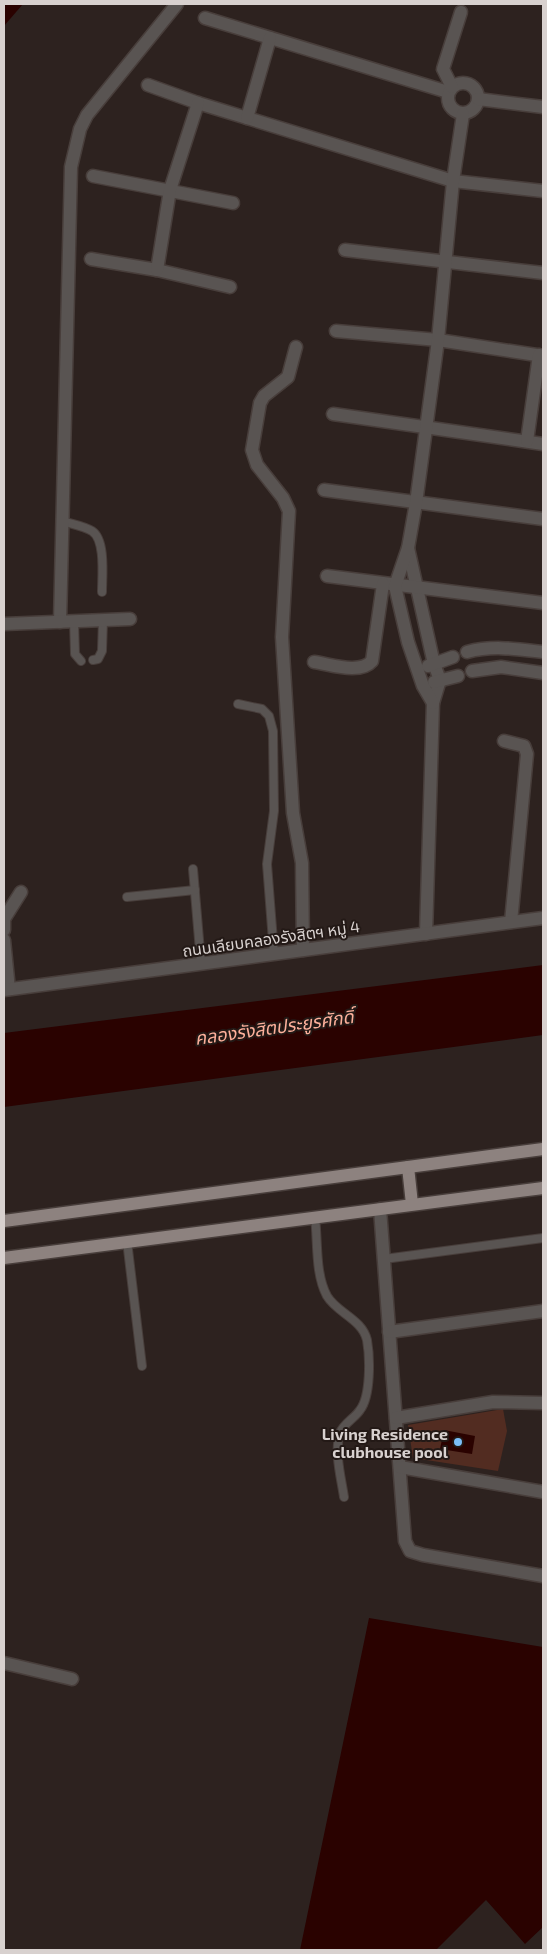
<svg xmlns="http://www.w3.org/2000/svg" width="547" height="1954" font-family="'Exo 2','Noto Sans Thai',sans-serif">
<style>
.green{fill:#522c21}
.water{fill:#2a0200}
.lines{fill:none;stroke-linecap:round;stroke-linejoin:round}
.lane-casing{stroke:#483e3b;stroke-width:10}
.street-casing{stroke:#483e3b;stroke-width:15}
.primary-casing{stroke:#483e3b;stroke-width:15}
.lane{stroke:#595452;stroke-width:8}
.street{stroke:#595452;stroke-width:12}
.primary{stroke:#8d827f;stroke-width:12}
.poi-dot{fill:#7bbef8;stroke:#231916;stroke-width:2}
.labels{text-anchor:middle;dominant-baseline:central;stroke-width:4;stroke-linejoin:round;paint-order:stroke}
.street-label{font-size:16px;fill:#d8d1cf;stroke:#231916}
.poi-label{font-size:16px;font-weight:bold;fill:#d8d1cf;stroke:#231916;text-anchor:end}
.water-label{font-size:18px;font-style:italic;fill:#fdb09b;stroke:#231916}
</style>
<rect width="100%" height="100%" fill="#2d221f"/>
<path class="green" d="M503,1409L507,1431L498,1471L413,1458L408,1425Z"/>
<g class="water">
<path d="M4,4H23L4,26Z"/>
<path d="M543,965V1035L4,1107V1033Z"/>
<path d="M444,1430L475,1436L472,1454L440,1449Z"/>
<path d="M369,1618L543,1647V1927L525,1944L486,1900L436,1950H300Z"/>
</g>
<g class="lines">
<g class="lane-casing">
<g id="lane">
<path d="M62,521C72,524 84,526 92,531C106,540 102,577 102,592"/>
<path d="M74,621L75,654L81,661"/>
<path d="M93,660L98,659L102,651L103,620"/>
<path d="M238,704L262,709L269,716L273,731L274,811L267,864L274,954"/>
<path d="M193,869L201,963"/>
<path d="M127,897L195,890"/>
<path d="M315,1217C318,1242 315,1274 327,1296C337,1313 362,1319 367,1340C370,1357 371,1396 360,1410C355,1418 343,1424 340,1433C334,1452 341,1477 344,1497"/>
<path d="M127,1241L142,1366"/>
<path d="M384,1259L543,1238"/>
</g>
</g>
<g class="street-casing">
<g id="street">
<path d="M205,18L448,92"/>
<circle cx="463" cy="98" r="15"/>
<path d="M148,85L198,103L453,181L543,191"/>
<path d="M452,87L443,69L461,12"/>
<path d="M478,99L543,107"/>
<path d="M247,118L270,38"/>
<path d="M93,176L233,203"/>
<path d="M345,250L543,273"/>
<path d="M91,259L157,270L230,287"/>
<path d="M157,270L170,190L198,103"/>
<path d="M336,331L438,340L543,356"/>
<path d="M296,347L288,377L264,396L260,403L252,450L257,465L283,498L289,511L282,637L293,813L302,863L303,950"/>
<path d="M333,414L543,444"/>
<path d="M527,441L539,355"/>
<path d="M324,490L543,519"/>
<path d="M408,548L434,664L440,680L433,703L426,934"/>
<path d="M327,576L543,603"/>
<path d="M60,622L71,167L80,129L87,115L177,4"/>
<path d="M4,624L130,619"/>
<path d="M467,652C493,645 517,649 543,652"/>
<path d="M314,662C330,664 360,675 372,661L383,584"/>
<path d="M428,666L453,657"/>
<path d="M472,671L501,667L543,673"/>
<path d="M434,682L458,676"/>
<path d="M433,703L423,686L408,642L395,586L408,548L416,503L438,340L453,181L463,114"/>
<path d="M504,741L524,746L527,754L511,922"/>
<path d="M4,930V919L21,892"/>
<path d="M4,940L9,989"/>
<path d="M4,990L543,918"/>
<path d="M380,1209L405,1541L410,1551L423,1555L543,1576"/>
<path d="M389,1332L543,1311"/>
<path d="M396,1418L493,1402L543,1403"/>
<path d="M400,1467L543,1492"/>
<path d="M4,1663L72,1679"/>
</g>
</g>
<g class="primary-casing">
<g id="primary">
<path d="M408,1167L412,1204"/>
<path d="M4,1221L543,1149"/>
<path d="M4,1258L543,1188"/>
</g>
</g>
<use href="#lane" class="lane"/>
<use href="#street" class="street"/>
<use href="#primary" class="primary"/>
</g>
<circle class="poi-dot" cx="458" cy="1442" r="5"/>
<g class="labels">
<g class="street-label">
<text transform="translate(271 938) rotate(-8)">ถนนเลียบคลองรังสิตฯ หมู่ 4</text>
</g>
<g class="poi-label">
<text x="448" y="1433">Living Residence<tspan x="448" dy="18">clubhouse pool</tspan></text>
</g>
<g class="water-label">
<text transform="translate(274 1027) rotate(-8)">คลองรังสิตประยูรศักดิ์</text>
</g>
</g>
<rect width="547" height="1954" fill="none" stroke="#d8d1cf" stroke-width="10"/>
</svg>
